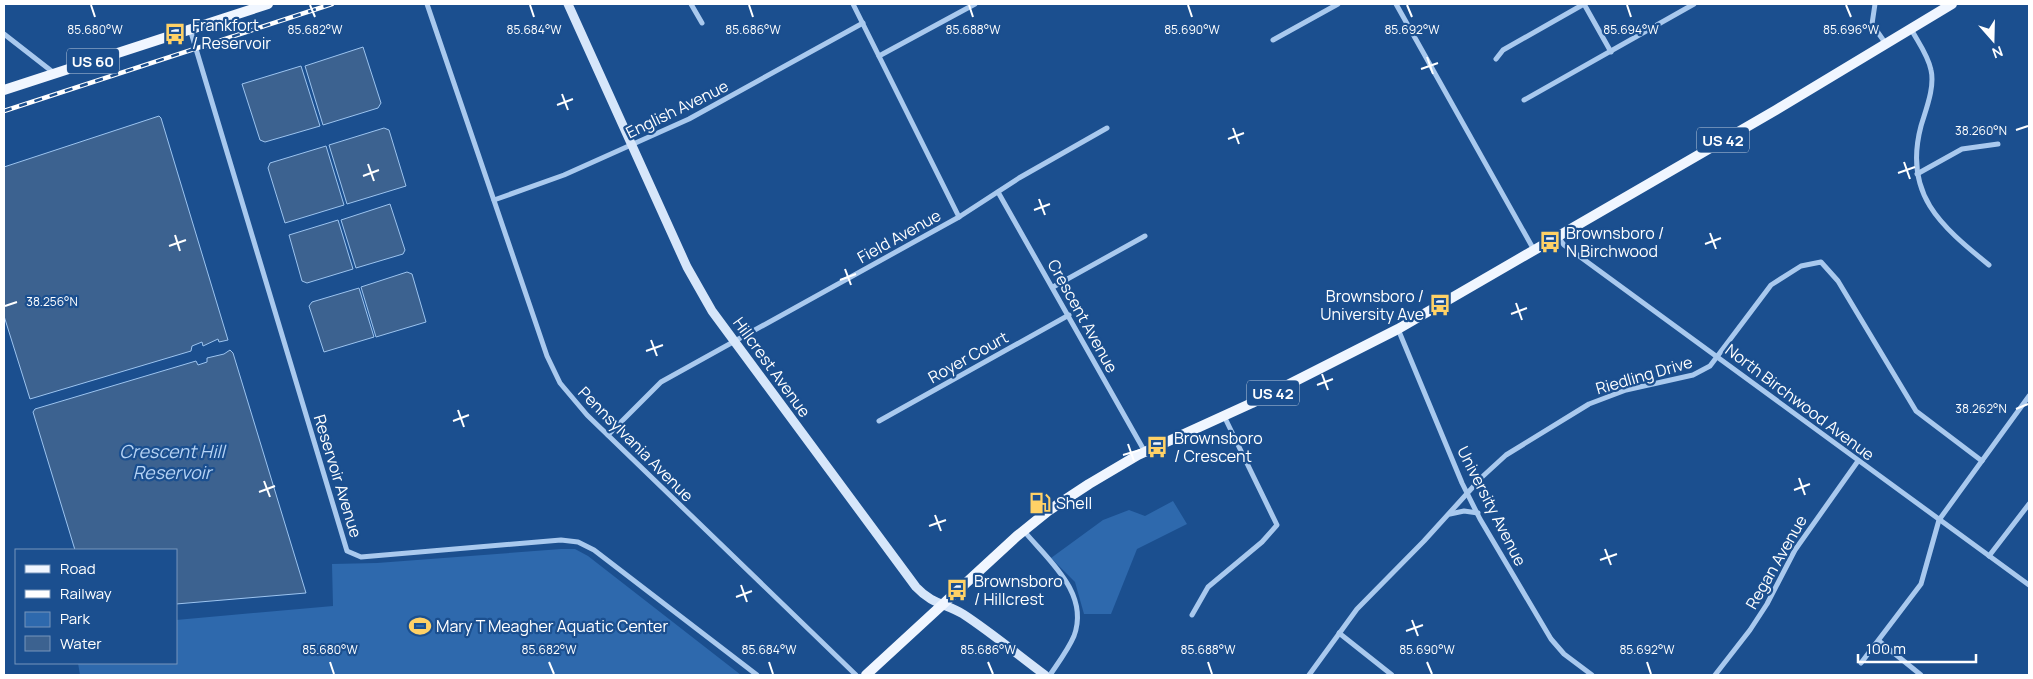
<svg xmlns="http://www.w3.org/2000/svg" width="2033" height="679" font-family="Manrope,sans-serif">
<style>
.green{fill:#2e69ad}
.water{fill:#3c6290;stroke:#9cc4f0}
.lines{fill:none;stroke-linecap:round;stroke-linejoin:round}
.minor{stroke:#a9c9ee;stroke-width:5}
.secondary{stroke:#d6e6fa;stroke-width:9}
.primary{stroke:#f0f6ff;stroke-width:10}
.rail-casing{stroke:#fff;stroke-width:4.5}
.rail{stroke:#1b4f8f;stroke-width:2.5;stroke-dasharray:8;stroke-linecap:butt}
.ticks{fill:none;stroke:#fff;stroke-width:2}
.labels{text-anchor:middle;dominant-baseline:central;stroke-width:4.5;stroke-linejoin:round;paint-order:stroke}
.shield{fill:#1b4f8f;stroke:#bbcadd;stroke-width:1}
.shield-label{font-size:15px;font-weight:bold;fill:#fff}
.poi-label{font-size:16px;fill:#fff;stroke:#1b4f8f;text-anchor:start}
.street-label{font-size:16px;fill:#fff;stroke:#1b4f8f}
.water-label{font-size:18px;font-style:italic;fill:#b5d3f5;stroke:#1b4f8f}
.ticks-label{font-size:12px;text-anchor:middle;fill:#fff;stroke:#1b4f8f;stroke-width:4.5;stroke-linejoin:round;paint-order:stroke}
</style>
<rect width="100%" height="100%" fill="#1b4f8f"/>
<g class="green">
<path d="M1173,501L1187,524L1137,549L1111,614H1084L1075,582L1051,558L1103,520L1129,510L1145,516Z"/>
<path d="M561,549H575L588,556L741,675H80L78,663H176V620L333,606L332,564L377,563Z"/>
</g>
<g class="water">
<path d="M363,47L381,103L378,108L323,125L305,66Z"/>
<path d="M301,66L320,126L265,142L260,140L242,84Z"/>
<path d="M159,116L161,118L228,340L219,342L218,339L203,346L202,342L192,346L191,351L30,399L4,316V167Z"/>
<path d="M384,128L389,130L406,186L347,204L329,145Z"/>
<path d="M326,146L344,205L285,223L268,168L270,163Z"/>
<path d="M390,204L405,250L403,254L356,268L341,220Z"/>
<path d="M338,220L353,269L307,283L302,281L289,235Z"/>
<path d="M407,272L412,274L426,322L376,337L361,287Z"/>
<path d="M359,288L374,337L324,352L309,306L312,302Z"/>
<path d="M230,350L233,353L306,593L176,604V550H75L33,412L35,409L196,361L198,365L207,362V358L224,354Z"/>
</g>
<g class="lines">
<g class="minor">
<path d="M427,4L547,356L560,383L587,415L856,675"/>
<path d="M691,4L702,23"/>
<path d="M853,4L959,217"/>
<path d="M1396,4L1534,250"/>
<path d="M1584,4L1611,52"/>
<path d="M1875,4L1872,24L1886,44"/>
<path d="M190,29L347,551L361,557L561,540L578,542L594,550L757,675"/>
<path d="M1911,29C1918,42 1928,55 1931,70C1935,87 1926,109 1921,126C1903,194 1940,225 1989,265"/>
<path d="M4,34L54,73"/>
<path d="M1273,40L1338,4"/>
<path d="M879,56L975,4"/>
<path d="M1496,59L1503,50L1584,4"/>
<path d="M1524,100L1694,4"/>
<path d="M1917,174L1962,149L1998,144"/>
<path d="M998,192L1145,452"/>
<path d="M494,200L564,175L689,119L863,23"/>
<path d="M1558,237L1564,245L2029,585"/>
<path d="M1053,287L1145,236"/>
<path d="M1398,329L1462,483L1480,519L1551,639L1564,654L1592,675"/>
<path d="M879,421L1069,315"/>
<path d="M608,435L661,382L959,217L1019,178L1107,128"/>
<path d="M1450,514L1464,511L1478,513"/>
<path d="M1024,531C1048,560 1090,593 1074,636C1068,650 1058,663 1050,675"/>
<path d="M1989,556L2029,504"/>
<path d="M1192,615L1208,587L1262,542L1277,525L1224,416"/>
<path d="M1339,633L1392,675"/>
<path d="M1879,641L1921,675"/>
<path d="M1861,663L1921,584L1939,520L2029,396"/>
<path d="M1309,675L1357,609L1424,541L1482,477L1506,455L1589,404L1626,390L1693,375L1710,366L1771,285L1801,266L1821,262L1838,281L1916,411L1982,461"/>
<path d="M1715,675L1750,630L1767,604L1795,550L1858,461"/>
</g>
<path class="secondary" d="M568,4L687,267L712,311L916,587C933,605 945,603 963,614C992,633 1018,655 1045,675"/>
<g class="primary">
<path d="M4,90L268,4"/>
<path d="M866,675L1017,536L1048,511L1089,484L1138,455L1252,403L1398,329L1776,110L1952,4"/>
</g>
<g class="rail-casing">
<path id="rail" d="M4,111L332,4"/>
</g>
<use href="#rail" class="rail"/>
</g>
<path class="ticks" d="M91,5L95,17M310,5L315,17M530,5L534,17M749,5L753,17M969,5L973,17M1188,5L1192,17M1407,5L1412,17M1627,5L1631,17M1846,5L1851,17M1427,57L1433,74M1421,69L1438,63M562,94L568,110M557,105L573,99M1233,128L1239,144M2016,130L2028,126M1228,139L1244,133M1904,162L1910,179M368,164L374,181M1898,173L1915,167M363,176L379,170M1039,199L1045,215M1034,210L1050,204M1710,233L1716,249M175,235L180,251M1705,244L1721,238M169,246L186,240M845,269L851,285M840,280L856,274M1516,303L1522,320M5,306L17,302M1511,314L1527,308M651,340L657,356M646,351L663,345M1322,374L1328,390M1317,385L1333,379M2016,409L2028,404M458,410L464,427M453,421L469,415M1128,444L1134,461M1123,455L1140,450M1799,478L1805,495M264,481L270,497M1794,490L1810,484M259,492L275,486M935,515L941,531M929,526L946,520M1605,549L1611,565M1600,560L1617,554M741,585L747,602M736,597L752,591M1412,620L1418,636M1406,631L1423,625M330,662L334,674M549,662L554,674M769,662L773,674M988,662L993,674M1208,662L1212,674M1427,662L1432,674M1647,662L1651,674"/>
<defs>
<g id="bus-bare" transform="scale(1.725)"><path d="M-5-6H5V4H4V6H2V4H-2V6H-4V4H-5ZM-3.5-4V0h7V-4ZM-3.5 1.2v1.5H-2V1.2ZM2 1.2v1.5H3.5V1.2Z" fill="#ffd166" stroke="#1b4f8f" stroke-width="2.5" paint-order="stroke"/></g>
<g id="fuel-bare" transform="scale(1.725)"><path d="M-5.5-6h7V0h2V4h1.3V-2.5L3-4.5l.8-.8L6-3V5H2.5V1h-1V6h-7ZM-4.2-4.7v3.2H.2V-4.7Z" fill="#ffd166" stroke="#1b4f8f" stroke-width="2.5" paint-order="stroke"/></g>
<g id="stadium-bare" transform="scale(1.725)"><path d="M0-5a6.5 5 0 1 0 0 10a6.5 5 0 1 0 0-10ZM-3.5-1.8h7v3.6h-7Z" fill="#ffd166" stroke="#1b4f8f" stroke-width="2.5" paint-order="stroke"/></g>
</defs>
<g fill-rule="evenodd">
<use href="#bus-bare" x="175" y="34"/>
<use href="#bus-bare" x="1550" y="242"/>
<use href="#bus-bare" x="1440" y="305"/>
<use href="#bus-bare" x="1157" y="447"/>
<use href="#fuel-bare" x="1040" y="503"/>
<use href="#bus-bare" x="957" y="590"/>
<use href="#stadium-bare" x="420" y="626"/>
</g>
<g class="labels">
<g class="shield">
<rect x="67" y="48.5" width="52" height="25" rx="4"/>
<rect x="1697" y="127.5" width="52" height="25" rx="4"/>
<rect x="1247" y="380.5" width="52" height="25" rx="4"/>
</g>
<g class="shield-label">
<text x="93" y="61">US 60</text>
<text x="1723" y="140">US 42</text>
<text x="1273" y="393">US 42</text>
</g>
<g class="poi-label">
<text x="192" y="25">Frankfort<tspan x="192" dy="18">/ Reservoir</tspan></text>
<text x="1566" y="233">Brownsboro /<tspan x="1566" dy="18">N Birchwood</tspan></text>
<text x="1424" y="296" text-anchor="end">Brownsboro /<tspan x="1424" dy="18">University Ave</tspan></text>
<text x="1174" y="438">Brownsboro<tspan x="1174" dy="18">/ Crescent</tspan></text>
<text x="1056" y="503">Shell</text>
<text x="974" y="581">Brownsboro<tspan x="974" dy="18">/ Hillcrest</tspan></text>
<text x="436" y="626">Mary T Meagher Aquatic Center</text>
</g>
<g class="street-label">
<text transform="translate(677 109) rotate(-26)">English Avenue</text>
<text transform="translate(899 236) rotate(-29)">Field Avenue</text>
<text transform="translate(1083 316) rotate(61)">Crescent Avenue</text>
<text transform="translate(968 357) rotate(-29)">Royer Court</text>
<text transform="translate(772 367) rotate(54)">Hillcrest Avenue</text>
<text transform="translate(1644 375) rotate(-16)">Riedling Drive</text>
<text transform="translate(1800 402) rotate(37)">North Birchwood Avenue</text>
<text transform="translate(636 444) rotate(45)">Pennsylvania Avenue</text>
<text transform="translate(338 476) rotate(73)">Reservoir Avenue</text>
<text transform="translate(1492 506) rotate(63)">University Avenue</text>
<text transform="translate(1776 562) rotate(-60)">Regan Avenue</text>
</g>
<g class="water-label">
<text x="172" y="451">Crescent Hill<tspan x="172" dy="21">Reservoir</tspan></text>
</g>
</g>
<g class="ticks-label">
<text x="95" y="34">85.680°W</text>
<text x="315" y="34">85.682°W</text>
<text x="534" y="34">85.684°W</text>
<text x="753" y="34">85.686°W</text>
<text x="973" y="34">85.688°W</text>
<text x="1192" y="34">85.690°W</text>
<text x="1412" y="34">85.692°W</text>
<text x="1631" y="34">85.694°W</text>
<text x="1851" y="34">85.696°W</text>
<text x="1981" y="135">38.260°N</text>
<text x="52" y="306">38.256°N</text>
<text x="1981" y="413">38.262°N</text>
<text x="330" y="654">85.680°W</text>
<text x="549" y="654">85.682°W</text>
<text x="769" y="654">85.684°W</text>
<text x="988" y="654">85.686°W</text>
<text x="1208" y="654">85.688°W</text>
<text x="1427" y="654">85.690°W</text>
<text x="1647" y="654">85.692°W</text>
</g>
<rect width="2033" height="679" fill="none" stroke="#ffffff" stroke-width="10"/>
<rect x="15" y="549" width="162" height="115" fill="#1b4f8f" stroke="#7695bc"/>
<rect x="25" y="565" width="25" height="8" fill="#f0f6ff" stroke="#7695bc"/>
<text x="60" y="574" font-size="15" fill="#ffffff">Road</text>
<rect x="25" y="590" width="25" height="8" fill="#ffffff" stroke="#7695bc"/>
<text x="60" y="599" font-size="15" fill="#ffffff">Railway</text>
<rect x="25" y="612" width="25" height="15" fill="#2e69ad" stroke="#7695bc"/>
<text x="60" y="624" font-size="15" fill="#ffffff">Park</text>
<rect x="25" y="636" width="25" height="15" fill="#3c6290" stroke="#7695bc"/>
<text x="60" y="649" font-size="15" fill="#ffffff">Water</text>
<g transform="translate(1993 40) rotate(160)" stroke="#1b4f8f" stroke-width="4" paint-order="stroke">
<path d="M0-4L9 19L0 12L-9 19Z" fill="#ffffff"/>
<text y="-8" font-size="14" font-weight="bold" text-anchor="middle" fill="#ffffff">N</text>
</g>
<path d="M1858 654v8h118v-8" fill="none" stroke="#ffffff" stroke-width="2.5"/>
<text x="1866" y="654" font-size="15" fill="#ffffff" stroke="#1b4f8f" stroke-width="4" paint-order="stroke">100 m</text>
</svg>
